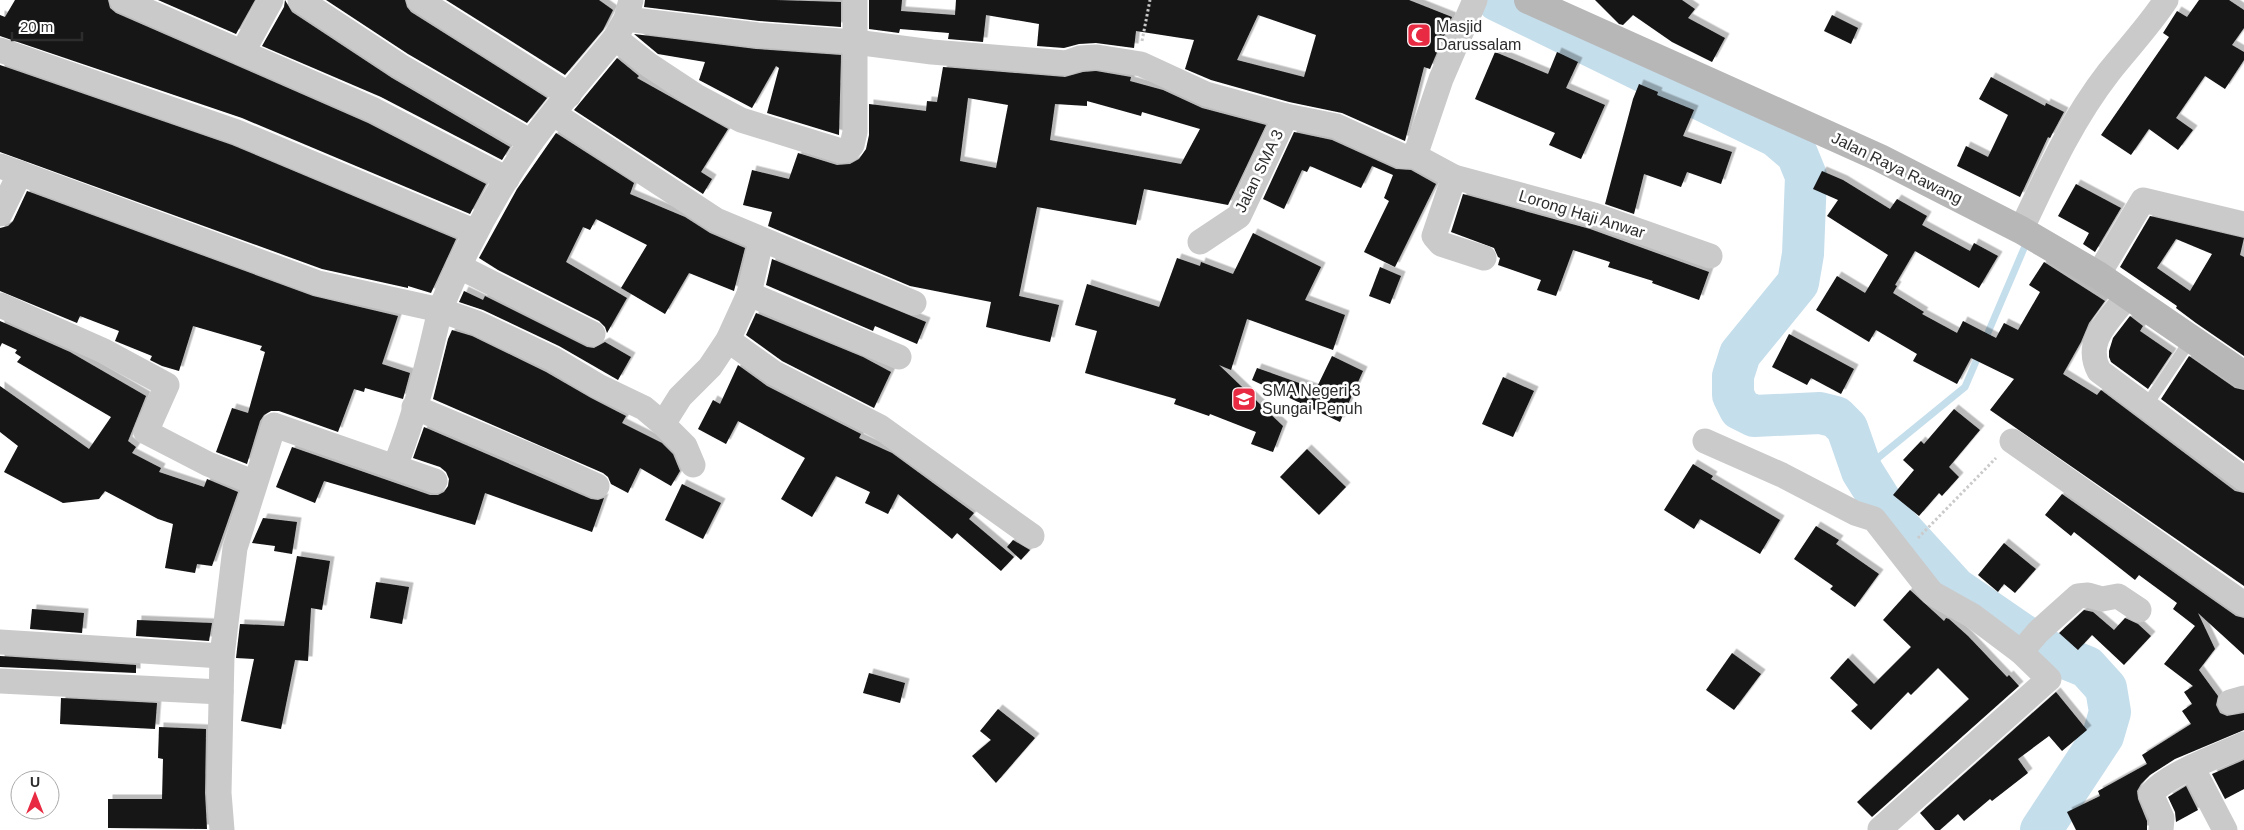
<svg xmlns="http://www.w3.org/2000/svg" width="2244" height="830" font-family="Helvetica,sans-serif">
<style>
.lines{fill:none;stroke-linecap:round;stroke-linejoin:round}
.stream{stroke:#c5deeb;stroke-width:7}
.river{stroke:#c5deeb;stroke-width:42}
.building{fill:#141414;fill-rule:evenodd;filter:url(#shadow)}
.path{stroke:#cacaca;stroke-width:3;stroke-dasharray:2.5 2.5;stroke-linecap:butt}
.service{stroke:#cacaca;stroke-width:12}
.minor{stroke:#cacaca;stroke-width:25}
.secondary{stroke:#b7b7b7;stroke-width:28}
.labels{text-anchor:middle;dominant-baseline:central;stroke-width:5;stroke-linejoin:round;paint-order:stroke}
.poi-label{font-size:16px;fill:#2d2d2d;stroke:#fff;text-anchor:start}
.street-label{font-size:16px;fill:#2d2d2d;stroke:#fff}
</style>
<defs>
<filter id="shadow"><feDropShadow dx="4.5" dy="-4.5" stdDeviation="0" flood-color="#0004"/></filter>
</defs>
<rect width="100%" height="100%" fill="#fff"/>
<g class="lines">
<g class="stream">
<path d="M1984,342L2025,246"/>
<path d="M1862,471L1965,387L1980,352"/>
</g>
<path class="river" d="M1497,0L1776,136L1797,154L1806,176L1803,254L1798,283L1740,354L1733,376V395L1740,409L1754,416L1820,413L1836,417L1847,428L1862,471L1892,519L1955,588L2045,650L2087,667L2106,688L2110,712L2103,736L2041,830"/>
</g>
<g class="building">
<path d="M15,0H108L110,8L116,13L368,123L486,184L470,214L242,118L0,36V15L5,17Z"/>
<path d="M158,0H255L236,34Z"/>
<path d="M285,0L292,12L392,78L510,147L502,160L381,97L262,46L284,7Z"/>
<path d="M326,0H405L407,7L411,12L547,98L527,123L408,54Z"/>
<path d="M446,0H599L613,10L603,30L565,75Z"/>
<path d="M645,0H776L841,2V27L759,21L644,7Z"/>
<path d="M869,0H902L901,11L955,15L956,0H1409L1452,17L1430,69L1424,67L1405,141L1342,113L1289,102L1211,80L1185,69L1194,40L1136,31L1134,48L1096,43L1079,44L1064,48L1037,46L1039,24L986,15L983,42L948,39L949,33L900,29L899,33L869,29ZM1258,15L1316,35L1304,77L1237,60Z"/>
<path d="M1595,0H1682L1695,9L1688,18L1725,38L1712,62L1672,42L1633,15L1623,25L1619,24Z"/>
<path d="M2199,0H2229L2244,10V28L2232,45L2244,52V60L2225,89L2205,76L2176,118L2193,130L2178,150L2149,129L2131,155L2101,135L2169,37L2163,33L2177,11L2187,17Z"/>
<path d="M1832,15L1858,28L1851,44L1824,31Z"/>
<path d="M634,34L756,49L841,55L839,135L767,113L779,68L776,66L752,108L699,80L705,62L658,54Z"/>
<path d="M1495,52L1548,74L1557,52L1578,62L1566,88L1605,105L1581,159L1549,145L1555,133L1475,99Z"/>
<path d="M617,58L639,76L637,78L728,129L701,172L712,179L703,194L574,110Z"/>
<path d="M0,65L232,145L456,239L431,293L408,286V288L322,269L0,152Z"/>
<path d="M943,67L1065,77L1083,72L1096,71L1131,77L1130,81L1163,90L1202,108L1266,125L1228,205L1144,189L1136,225L1037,207L1019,296L1059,305L1050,342L986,327L991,302L910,286L768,226L772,212L743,205L752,170L789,179L798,153L837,165L850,164L859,159L866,149L869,135V104L926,111L927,101L937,102ZM968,98L1008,105L996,168L960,161ZM1087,101L1141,116L1142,112L1200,129L1181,164L1050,140L1055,104L1087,106Z"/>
<path d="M1991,77L2045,106L2046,103L2064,112L2050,138L2048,137L2020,197L1957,166L1966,146L1988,157L2008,115L1979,99Z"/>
<path d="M1639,84L1658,92L1657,95L1694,110L1683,136L1732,152L1721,184L1687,172L1681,187L1644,174L1634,214L1605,204L1633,99Z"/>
<path d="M1294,132L1332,140L1396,169L1411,170L1436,184L1395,267L1364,252L1389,201L1384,198L1393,175L1372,166L1361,188L1310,166L1307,172L1302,170L1284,209L1263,199Z"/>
<path d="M556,133L634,183L630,194L685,217L710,233L745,248L734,291L689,273L665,314L621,288L647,245L596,219L590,230L583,227L566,262L627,298L607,333L605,327L599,321L498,270L479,258L517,189Z"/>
<path d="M1822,171L1843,180L1890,209L1897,199L1927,216L1922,225L1970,251L1974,243L1998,256L1979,288L1915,251L1895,285L1897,286L1893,293L1924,312L1922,314L1957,333L1963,321L1996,338L2004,323L2018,330L2040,292L2029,285L2044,262L2105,301L2089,323L2081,342L2063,374L2097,395L2101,390L2235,491L2244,493V586L1990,410L2014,379L1971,358L1957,384L1913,361L1917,354L1876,330L1869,342L1816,310L1837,276L1865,293L1888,255L1827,216L1838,200L1813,189Z"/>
<path d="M2076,184L2121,208L2095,252L2083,244L2089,233L2058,216Z"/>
<path d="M27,191L313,296L398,316L382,364L410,373L403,399L365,388L364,392L354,389L338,432L279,411H271L264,415L260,421L247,464L216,452L232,408L248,413L265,352L260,350L262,346L193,326L179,371L162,366L150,360L152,356L115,341L119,331L80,316L77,323L0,291V228L8,226L13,221Z"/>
<path d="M1463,194L1590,229L1709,272L1699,300L1652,283L1653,281L1608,267L1610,262L1573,250L1556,296L1537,290L1541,280L1498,265L1500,258L1498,257L1494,248L1451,232Z"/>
<path d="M2150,216L2244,238L2240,255L2244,257V356L2196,323L2176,308L2177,306L2120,267ZM2176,239L2212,254L2190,291L2157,268Z"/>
<path d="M1253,233L1321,267L1305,300L1345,315L1333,350L1247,319L1231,370L1219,365L1283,426L1273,452L1251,444L1256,432L1210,414L1209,416L1174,404L1176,399L1085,373L1097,331L1075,325L1087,284L1159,307L1177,258L1200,266L1201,262L1233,274Z"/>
<path d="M772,259L926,322L917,344L875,326L873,331L766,285Z"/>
<path d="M1380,267L1401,276L1390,304L1369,296Z"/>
<path d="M464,291L483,300L485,296L587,347L594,348L605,342L631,357L618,380L559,346L483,310L459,302Z"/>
<path d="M756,313L863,357L891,372L874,408L782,361L746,335Z"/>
<path d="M2130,316L2143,326L2140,331L2172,353L2148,389L2111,362L2109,357V351L2113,338Z"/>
<path d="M0,321L70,352L146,396L128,441L136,447L132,453L161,468L159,472L204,487L207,479L238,492L212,566L197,564L195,573L165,568L173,524L158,519L105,491L99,499L63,503L4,472L18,446L0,432V386L89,449L111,417L17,362L21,357L15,353L17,350L2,343L0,347Z"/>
<path d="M452,330L472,336L546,372L591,398L626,416L622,423L662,443L673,454L680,471L671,486L640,468L628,493L611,484L608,477L603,473L433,399L448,339Z"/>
<path d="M1789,334L1854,369L1841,394L1811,378L1807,385L1772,367Z"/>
<path d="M1332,356L1363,371L1340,422L1252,380L1257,368L1316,389Z"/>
<path d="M2189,356L2235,388L2244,390V461L2161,399Z"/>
<path d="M738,365L767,386L861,434L859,438L892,453L974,513L969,519L1014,557L1001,571L957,533L952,539L898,494L888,514L865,503L870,492L836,476L812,517L781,499L805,458L738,421L726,444L698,429L713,400L720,404Z"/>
<path d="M1503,377L1534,391L1513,437L1482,424Z"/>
<path d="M1954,409L1980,430L1949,467L1959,477L1942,496L1939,493L1919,516L1893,495L1914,470L1903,460L1921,441L1924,444Z"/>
<path d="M424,427L591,499L598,500L604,498L592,532L485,493L475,525L324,481L315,503L276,487L292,447L430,495H438L444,492L448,486L449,479L446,472L440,467L413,458Z"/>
<path d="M1307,449L1346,487L1319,515L1280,477Z"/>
<path d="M1693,464L1713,476L1711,479L1780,520L1760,554L1700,519L1694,529L1664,510Z"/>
<path d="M682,484L721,503L703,539L665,520Z"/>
<path d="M2062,494L2236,616L2244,618V655L2198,613L2215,649L2199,670L2218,696L2216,705L2220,713L2227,716L2244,713V730L2175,759L2150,775L2141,784L2137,791L2138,799L2147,821V830H2076L2067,812L2100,796L2098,791L2147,764L2142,755L2191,724L2182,711L2192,704L2184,692L2193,686L2164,664L2195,626L2173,609L2177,603L2139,575L2135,580L2074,532L2071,536L2045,515Z"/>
<path d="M263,518L297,522L292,554L274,551L275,546L252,543Z"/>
<path d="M1816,526L1839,540L1836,544L1879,574L1855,607L1830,589L1833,586L1794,559Z"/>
<path d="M1013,540L1030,550L1021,560L1007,547Z"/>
<path d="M2004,543L2036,569L2015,593L2004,584L1998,592L1978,575Z"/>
<path d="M297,556L330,561L322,610L311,608L308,661L295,660L281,729L241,721L254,659L236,658L240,624L284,626Z"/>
<path d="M376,582L409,587L402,624L370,618Z"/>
<path d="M1910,590L1944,621L1946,618L1949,619L1968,636L2007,677L2009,675L2019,686L1872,817L1857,802L1969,699L1938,668L1911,695L1908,692L1871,730L1851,711L1858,705L1830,678L1848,658L1874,684L1911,647L1883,620Z"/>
<path d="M32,609L84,613L82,633L30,629Z"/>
<path d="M2084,610L2093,612L2114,630L2125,618L2138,624L2151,636L2124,665L2092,635L2078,650L2059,633Z"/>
<path d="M137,620L212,623L209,641L136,636Z"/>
<path d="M1732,653L1761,674L1734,710L1706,690Z"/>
<path d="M0,656L136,665V673L0,667Z"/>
<path d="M869,673L905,683L900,703L863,693Z"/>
<path d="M2056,692L2087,730L2062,751L2049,736L2018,759L2028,773L1992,801L1990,799L1964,821L1958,814L1940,830H1935L1920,813Z"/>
<path d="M61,698L157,703L155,729L60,724Z"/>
<path d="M998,709L1035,738L996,783L972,756L991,740L980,731Z"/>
<path d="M159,727L206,729L205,793L207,829L108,828V799H162L163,759L158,758Z"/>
<path d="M2244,760V789L2225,799L2212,774Z"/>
<path d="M2186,786L2198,810L2176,822L2175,812L2168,797Z"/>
</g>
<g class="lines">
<g class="path">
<path d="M1142,41L1150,0"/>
<path d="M1918,538L1996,458"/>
</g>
<path class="service" d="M2146,406L2191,339"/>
<g class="minor">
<path d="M122,0L374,110L507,179"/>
<path d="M300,0L400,66L531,142"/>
<path d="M419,0L569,95"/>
<path d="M626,19L758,35L855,42L932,52L1066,63L1080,58L1097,57L1141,64L1206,94L1286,116L1336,126L1402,156H1415L1441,79L1475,0"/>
<path d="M615,38L649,65L696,96L741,120L841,151L848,150L852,145L855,132V0"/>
<path d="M0,50L237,132L476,232"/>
<path d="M242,53L271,0"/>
<path d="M554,114L716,220L914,303"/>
<path d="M1415,156L1454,177L1594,215L1710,256"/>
<path d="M0,166L318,283L440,310C464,251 494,194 531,142C557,106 587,72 615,38L626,19L631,0"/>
<path d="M1454,177L1434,236L1441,244L1484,258"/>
<path d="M0,214L20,173"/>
<path d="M2021,230C2047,175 2071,121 2109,72C2128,48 2149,26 2166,0"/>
<path d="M1200,242L1239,216L1286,116"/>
<path d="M458,266L593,334"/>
<path d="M2098,275L2143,200L2244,224"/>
<path d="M749,294L899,357"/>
<path d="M2128,295C2110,320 2083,340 2099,371L2244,479"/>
<path d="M0,305L104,351L167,385L146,432L208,464L255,483"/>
<path d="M728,340L774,373L880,427L1032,536"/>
<path d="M414,407L533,457L597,486"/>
<path d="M663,424L680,397L710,367L728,340L749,294L761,241"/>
<path d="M1705,441L1782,475L1855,513L1874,519L1932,593L1973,616L2021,652L2049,679L1880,829L1881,830"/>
<path d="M2012,441L2244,604"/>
<path d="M395,466C415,416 428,363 440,310L477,323L553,359L598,386L644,408L663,424L685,446L693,465"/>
<path d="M0,642L222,656"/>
<path d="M2021,652L2038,632L2078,596L2088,595L2102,599L2118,596L2139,610"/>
<path d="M0,681L221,692"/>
<path d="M2230,702L2244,698"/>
<path d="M2192,767L2225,830"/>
<path d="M222,830L219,793L222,656L235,548L274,425L435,481"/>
<path d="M2161,830L2162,818L2151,794C2167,774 2220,755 2244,744"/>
</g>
<path class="secondary" d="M1528,0L1880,158L2021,230L2098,275L2244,375"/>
</g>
<defs>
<g id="mosque-square" transform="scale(1.25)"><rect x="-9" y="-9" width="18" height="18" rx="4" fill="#e82a42" stroke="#fff"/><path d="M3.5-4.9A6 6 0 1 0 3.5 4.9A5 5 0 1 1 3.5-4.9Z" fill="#fff"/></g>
<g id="school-square" transform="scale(1.25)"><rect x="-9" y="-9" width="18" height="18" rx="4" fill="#e82a42" stroke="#fff"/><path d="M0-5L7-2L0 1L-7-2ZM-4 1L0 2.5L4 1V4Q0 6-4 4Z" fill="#fff"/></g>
</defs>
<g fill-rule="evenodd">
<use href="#mosque-square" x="1419" y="35"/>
<use href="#school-square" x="1244" y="399"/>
</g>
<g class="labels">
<g class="poi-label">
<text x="1436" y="26">Masjid<tspan x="1436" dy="18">Darussalam</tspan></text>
<text x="1262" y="390">SMA Negeri 3<tspan x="1262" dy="18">Sungai Penuh</tspan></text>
</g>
<g class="street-label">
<text transform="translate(1897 168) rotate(26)">Jalan Raya Rawang</text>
<text transform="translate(1259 171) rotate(-64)">Jalan SMA 3</text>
<text transform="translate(1582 214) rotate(17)">Lorong Haji Anwar</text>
</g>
</g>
<g transform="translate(35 795)"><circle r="24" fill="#ffffff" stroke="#ababab"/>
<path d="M0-4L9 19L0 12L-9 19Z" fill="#e82a42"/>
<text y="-8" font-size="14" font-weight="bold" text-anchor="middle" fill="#2d2d2d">U</text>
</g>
<path d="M12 32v8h70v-8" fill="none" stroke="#2d2d2d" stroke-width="2.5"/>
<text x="20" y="32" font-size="15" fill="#2d2d2d" stroke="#ffffff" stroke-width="4" paint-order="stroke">20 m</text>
</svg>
